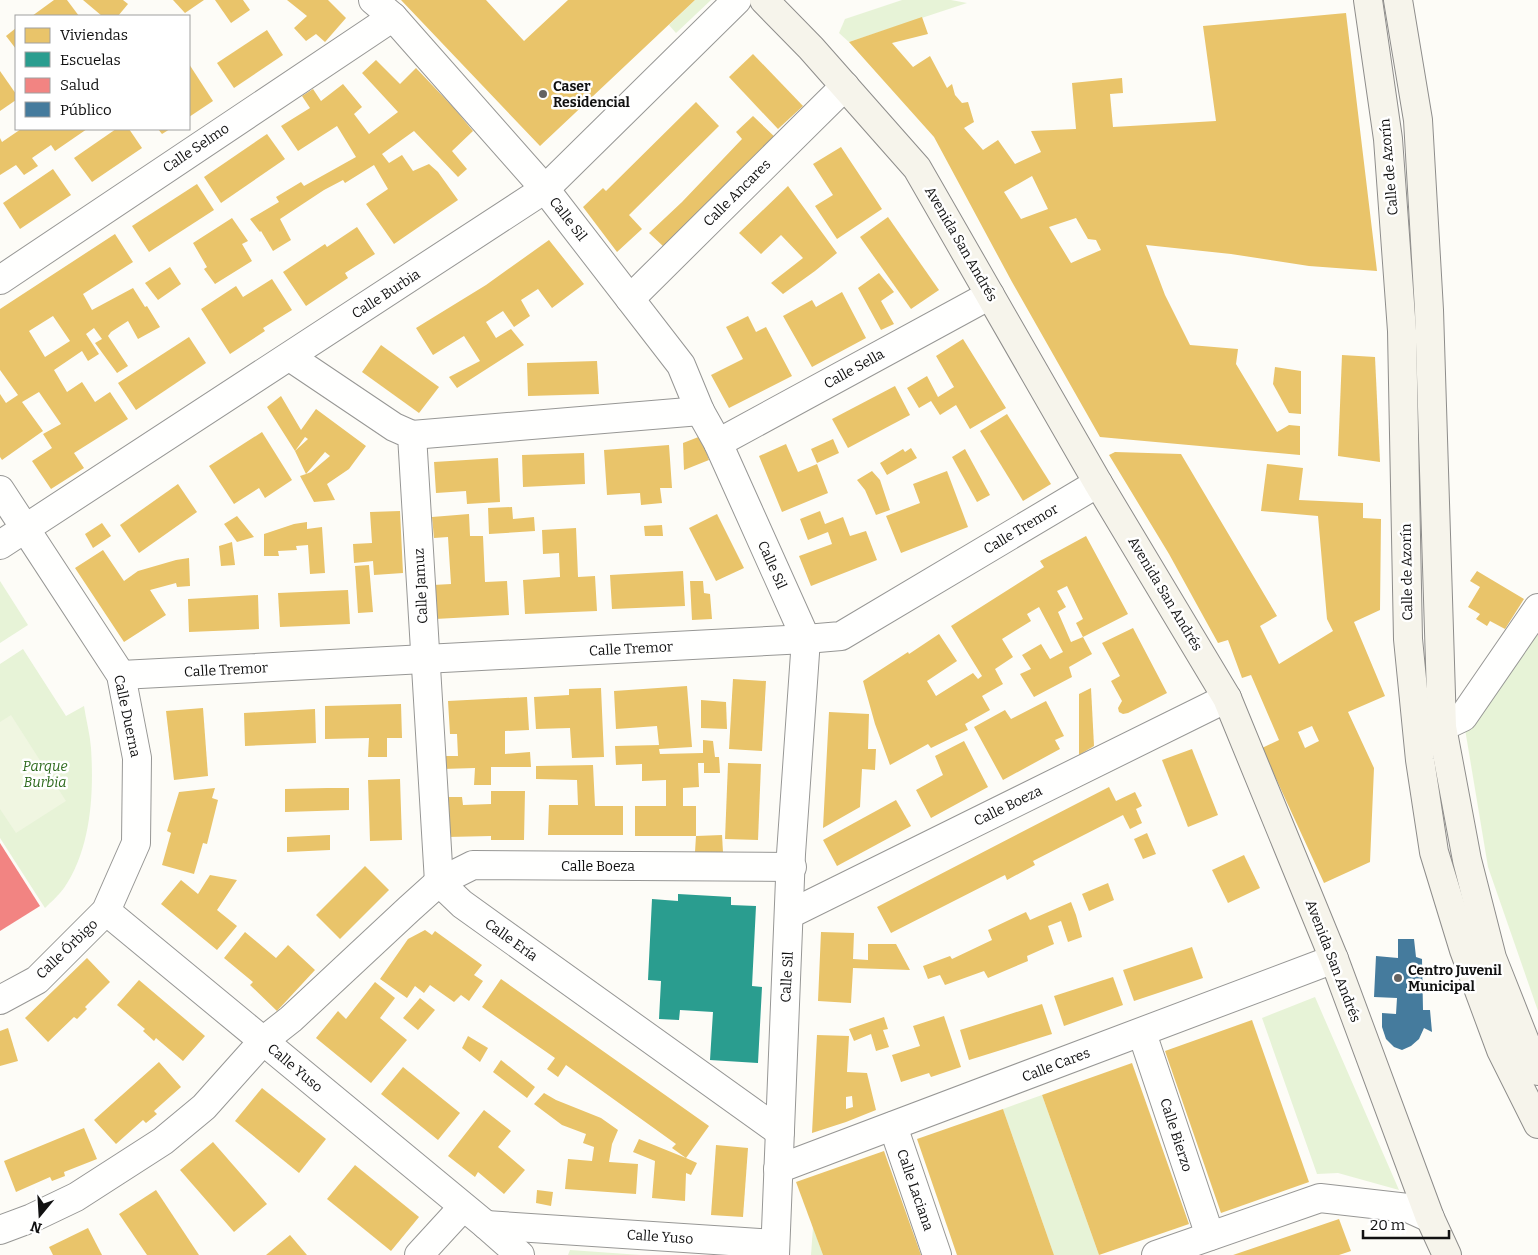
<svg xmlns="http://www.w3.org/2000/svg" width="1538" height="1255" font-family="Bitter,serif">
<style>
.green{fill:#e7f3d7}
.pitch{fill:#f0f6e1}
.homes{fill:#e9c46a;fill-rule:evenodd}
.schools{fill:#2a9d8f}
.health{fill:#f28482}
.public{fill:#457b9d}
.lines{fill:none;stroke-linecap:round;stroke-linejoin:round}
.street-casing{stroke:#979795;stroke-width:30}
.secondary-casing{stroke:#8e8d8b;stroke-width:30}
.street{stroke:#fffffe;stroke-width:28}
.secondary{stroke:#f6f4eb;stroke-width:28}
.poi-dot{fill:#646362;stroke:#fff;stroke-width:2}
.labels{text-anchor:middle;dominant-baseline:central;stroke-width:5;stroke-linejoin:round;paint-order:stroke}
.poi-label{font-size:14px;font-weight:bold;fill:#111;stroke:#fff;text-anchor:start}
.street-label{font-size:14px;fill:#111;stroke:#fff}
.park-label{font-size:14px;font-style:italic;fill:#2f6b1f;stroke:#fff}
</style>
<rect width="100%" height="100%" fill="#fdfcf7"/>
<g class="green">
<path d="M695,0H711L676,33L669,25Z"/>
<path d="M902,0H951L967,3L849,42L839,33L845,19Z"/>
<path d="M0,581L28,625L0,643Z"/>
<path d="M1538,608V1011L1488,867L1463,717Z"/>
<path d="M23,649L66,716L84,706C86,720 90,734 91,748C94,794 91,849 64,888C59,895 51,902 45,908L0,838V664Z"/>
<path d="M1315,997L1399,1190L1338,1173L1317,1174L1262,1018Z"/>
<path d="M1042,1095L1099,1255H1054L1003,1109Z"/>
<path d="M813,1227L823,1255H811Z"/>
<path d="M570,1250L641,1255H568Z"/>
</g>
<path class="pitch" d="M11,715L66,801L16,833L0,809V722Z"/>
<g class="homes">
<path d="M54,0H67L79,16H32Z"/>
<path d="M83,0H123L128,4L118,16H102Z"/>
<path d="M173,0H204L185,13Z"/>
<path d="M215,0H243L250,10L231,23Z"/>
<path d="M287,0H328L346,18L325,42L316,34L306,41L294,28L307,16Z"/>
<path d="M401,0H486L524,41L568,0H695L540,146Z"/>
<path d="M1346,13L1377,271L1309,266L1231,254L1146,245L1165,295L1190,345L1238,349L1236,364L1277,432L1289,425L1300,426V455L1100,437L1012,282L934,137L849,42L922,17L928,34L892,43L913,67L930,56L947,88L952,84L955,95L962,103L968,102L974,122L964,128L983,150L998,140L1015,164L1041,152L1031,131L1076,129L1072,83L1122,78L1123,93L1110,94L1113,127L1216,121L1203,26ZM1032,176L1048,209L1021,219L1004,192ZM1076,218L1088,239L1096,240L1101,250L1071,263L1049,227Z"/>
<path d="M16,28V49L6,36Z"/>
<path d="M267,30L283,55L234,88L217,63Z"/>
<path d="M753,54L803,106L778,129L729,77Z"/>
<path d="M376,60L400,84L416,68L453,107L473,131L452,151L467,169L458,177L414,131L382,154L389,163L402,155L413,171L429,164L438,172L458,200L394,244L366,204L388,189L374,165L345,183L343,180L324,190L280,219L291,240L273,251L261,231L260,232L250,219L279,202L276,197L301,182L304,186L356,157L337,126L298,151L281,126L310,108L302,96L313,89L321,101L343,84L362,107L354,114L369,134L398,112L362,73Z"/>
<path d="M189,64L213,101L189,117Z"/>
<path d="M0,71L16,94V100L0,111Z"/>
<path d="M696,102L719,126L629,215L642,229L617,252L583,207L603,188L606,191Z"/>
<path d="M753,116L778,140L664,247L649,233L682,202L742,139L736,132Z"/>
<path d="M21,129H87L55,151L51,145L32,158L38,166L24,175L16,165L0,175V138L2,142Z"/>
<path d="M116,129H129L142,148L92,182L74,158Z"/>
<path d="M158,129H170L162,134Z"/>
<path d="M267,134L285,159L221,203L204,177Z"/>
<path d="M841,147L882,209L837,239L815,206L833,195L813,164Z"/>
<path d="M53,169L71,195L20,229L3,203Z"/>
<path d="M197,184L214,210L149,252L132,226Z"/>
<path d="M788,186L837,253L815,271L783,294L771,283L803,258L781,235L761,254L739,233Z"/>
<path d="M888,217L939,290L911,309L860,237Z"/>
<path d="M232,218L248,241L242,244L252,261L215,284L204,269L207,267L193,243Z"/>
<path d="M357,227L375,254L345,273L348,278L306,306L283,272L325,244L327,247Z"/>
<path d="M115,234L133,262L83,294L92,310L133,288L145,307L147,306L160,327L138,339L128,321L111,332L108,336L128,366L117,373L95,343L102,339L94,328L86,334L99,354L88,361L82,351L54,370L67,392L82,382L95,402L110,392L128,419L74,453L84,468L51,489L32,461L52,448L43,434L61,424L39,392L22,402L43,431L2,460L0,457V394L6,403L18,395L0,370V309ZM53,316L70,341L45,357L29,331Z"/>
<path d="M549,240L584,284L552,308L538,289L521,300L530,316L514,327L503,311L486,322L496,338L511,329L524,345L457,388L449,377L480,361L464,336L433,355L416,328L486,285Z"/>
<path d="M170,267L181,284L158,300L145,283Z"/>
<path d="M879,273L894,292L881,301L894,324L881,330L858,288Z"/>
<path d="M272,279L292,310L263,328L265,331L230,354L201,309L236,286L243,297Z"/>
<path d="M842,292L866,338L812,367L783,316L812,300L816,307Z"/>
<path d="M748,316L756,332L766,327L792,376L729,408L711,375L743,359L726,327Z"/>
<path d="M189,337L206,363L136,410L118,383Z"/>
<path d="M963,339L1006,408L970,429L956,405L940,415L931,401L919,408L907,388L927,376L938,397L954,387L936,356Z"/>
<path d="M381,345L439,387L419,413L362,372Z"/>
<path d="M1342,355L1375,357L1380,462L1338,456Z"/>
<path d="M597,361L599,394L528,396L527,363Z"/>
<path d="M1275,367L1301,371V414L1289,413L1273,384Z"/>
<path d="M895,386L910,415L848,448L832,419Z"/>
<path d="M281,396L301,430L316,409L366,446L349,469L327,484L335,500L314,502L300,476L306,474L311,472L330,456L325,452L306,474L295,451L267,407ZM305,437L308,439L295,451Z"/>
<path d="M1007,414L1051,484L1023,501L980,431Z"/>
<path d="M262,432L292,480L265,498L259,488L234,504L209,466Z"/>
<path d="M701,436L709,460L684,470L683,443Z"/>
<path d="M833,439L839,453L817,463L811,449Z"/>
<path d="M786,444L798,472L817,464L828,493L782,512L759,456Z"/>
<path d="M669,445L672,488H660L662,503L641,505L640,493L607,495L604,450Z"/>
<path d="M911,448L917,458L887,475L880,463L903,449L905,452Z"/>
<path d="M965,449L990,495L977,502L952,457Z"/>
<path d="M1115,452L1181,454L1277,616L1260,626L1279,664L1333,631L1327,619L1318,516L1261,511L1267,464L1303,468L1299,500L1363,503V518L1381,519L1380,610L1354,622L1385,696L1348,712L1374,768L1370,862L1324,883L1262,748L1279,740L1251,675L1242,678L1228,640L1218,643L1169,554L1109,455ZM1312,726L1319,741L1305,748L1298,732Z"/>
<path d="M584,453L585,484L523,487L522,455Z"/>
<path d="M498,458L500,502L467,504L466,491L436,493L434,462Z"/>
<path d="M872,471L880,480L890,510L876,515L865,490L857,480Z"/>
<path d="M947,471L968,527L901,553L886,516L920,503L913,484Z"/>
<path d="M178,484L197,512L139,553L120,525Z"/>
<path d="M512,507L513,519L534,517L535,531L489,534L488,508Z"/>
<path d="M400,511L403,573L374,575L373,561L354,563L353,544L372,543L370,512Z"/>
<path d="M820,511L825,524L843,517L850,536L866,531L877,560L811,586L799,556L832,544L828,532L808,540L800,519Z"/>
<path d="M469,514L470,536H483L485,582L507,581L509,615L435,619L433,585L451,584L448,537L434,538L432,517Z"/>
<path d="M717,514L744,568L716,581L689,528Z"/>
<path d="M237,516L254,537L237,542L224,524Z"/>
<path d="M307,522V529L322,527L325,573L310,574L308,545L296,546L297,550L278,551L279,556H264V534L294,524Z"/>
<path d="M102,523L111,536L93,548L85,534Z"/>
<path d="M662,525L663,536H645L644,526Z"/>
<path d="M576,528L578,577L595,576L597,611L525,614L523,580L560,577L559,553L543,554L542,530Z"/>
<path d="M1086,536L1128,614L1083,637L1076,623L1083,619L1067,586L1057,591L1066,607L1058,612L1071,642L1083,637L1092,654L1069,667L1072,677L1034,697L1020,674L1031,669L1022,655L1041,644L1050,659L1063,652L1039,607L1027,614L1031,621L1002,639L1013,657L995,669L1003,684L982,696L990,710L965,724L968,730L931,748L928,744L890,765L875,724L863,681L908,652L909,654L939,634L957,661L927,681L936,696L973,673L978,679L982,676L951,626L1044,567L1040,561Z"/>
<path d="M232,542L235,565L221,566L219,546Z"/>
<path d="M103,550L124,581L138,571L176,560L189,558L190,586L177,587L176,583L150,590L166,615L124,642L75,568Z"/>
<path d="M369,565L373,612L358,613L355,566Z"/>
<path d="M683,571L685,606L612,609L610,575Z"/>
<path d="M1477,571L1524,599L1505,629L1490,621L1487,626L1476,619L1480,614L1468,607L1480,587L1470,581Z"/>
<path d="M690,581H703L704,593L710,594L712,619L692,620Z"/>
<path d="M348,590L350,624L280,627L278,593Z"/>
<path d="M258,595L259,629L189,632L188,599Z"/>
<path d="M1133,628L1167,693L1128,713L1123,714L1119,712L1118,708L1122,701L1111,681L1120,676L1102,643Z"/>
<path d="M733,679L766,681L762,751L729,749Z"/>
<path d="M687,686L692,747L659,749L660,754L703,753V740L713,741L715,757H719L720,773H704V763H698L699,787L683,788V806H696V836H635V806H666V780L642,781V764L616,765L615,746L659,745L657,726L616,729L614,691Z"/>
<path d="M601,688L604,757L572,758L570,728L536,729L534,697L569,695V689Z"/>
<path d="M1091,688L1094,746L1079,755V694Z"/>
<path d="M527,697L529,730L505,731V754L530,752L531,767H491V785H474L475,768L442,769L441,756H458L457,734H450L448,701Z"/>
<path d="M701,700L726,702L727,729L701,728Z"/>
<path d="M1046,701L1064,736L1055,740L1060,749L1003,780L974,727L1005,710L1011,719Z"/>
<path d="M401,704L402,738H387V757H368L369,738L325,739V706Z"/>
<path d="M203,708L208,776L174,780L166,711Z"/>
<path d="M315,709L316,743L245,746L244,713Z"/>
<path d="M829,712L869,714L868,749H876L875,770L862,769L860,807L823,828Z"/>
<path d="M964,741L988,787L931,818L916,790L943,775L935,756Z"/>
<path d="M1192,749L1218,815L1188,827L1162,760Z"/>
<path d="M728,763L761,764L758,840L725,839Z"/>
<path d="M593,765L595,806H623V835H548L549,805H578L577,780L536,779V766Z"/>
<path d="M400,779L402,840L370,841L368,780Z"/>
<path d="M1109,787L1116,801L1135,792L1142,806L1136,809L1142,823L1130,829L1123,815L1033,861L1035,865L1007,880L1005,875L891,933L877,907Z"/>
<path d="M215,788L212,798L218,800L207,844L203,843L194,874L162,865L171,833L167,831L179,792Z"/>
<path d="M327,788H349V810L285,812V789Z"/>
<path d="M491,791H525L524,840H491V836L447,837L446,797H462L463,805L491,804Z"/>
<path d="M896,800L911,826L837,866L823,840Z"/>
<path d="M1147,833L1156,854L1143,859L1134,839Z"/>
<path d="M330,835V850L287,852V837Z"/>
<path d="M722,835L723,852H695L696,836Z"/>
<path d="M1244,855L1260,888L1228,903L1212,870Z"/>
<path d="M365,866L389,890L340,939L316,915Z"/>
<path d="M210,875L237,880L217,910L237,926L217,950L161,904L181,880L198,894Z"/>
<path d="M1108,883L1114,900L1089,911L1082,894Z"/>
<path d="M1071,902L1076,915L1082,937L1068,942L1061,921L1048,926L1054,944L1027,956L1028,961L988,978L984,971L945,985L940,975L928,979L923,966L950,956L952,959L992,940L988,930L1026,912L1030,920Z"/>
<path d="M425,930L432,935L435,931L482,965L474,975L483,981L469,1001L461,995L454,1002L430,985L424,993L415,986L407,998L380,979L408,939Z"/>
<path d="M245,932L276,958L288,945L315,970L277,1011L250,985L253,982L224,958Z"/>
<path d="M821,932L854,933L853,959L868,960V944H896L910,970L853,968L851,1003L818,1001Z"/>
<path d="M1192,947L1203,978L1134,1001L1123,970Z"/>
<path d="M87,958L110,982L85,1007L87,1009L77,1019L74,1017L48,1042L25,1018Z"/>
<path d="M1113,977L1123,1005L1064,1026L1054,996Z"/>
<path d="M501,979L709,1126L686,1158L697,1163L691,1175L686,1173L685,1201L652,1198L655,1161L633,1152L639,1139L686,1158L672,1148L676,1144L566,1065L558,1077L547,1069L555,1058L482,1007Z"/>
<path d="M139,980L205,1036L183,1061L156,1038L154,1041L143,1031L145,1029L117,1005Z"/>
<path d="M375,982L395,998L380,1018L407,1040L371,1083L316,1038L338,1011L346,1019Z"/>
<path d="M420,998L435,1010L418,1030L403,1018Z"/>
<path d="M1042,1004L1052,1034L969,1060L960,1030Z"/>
<path d="M944,1016L961,1067L931,1077L929,1073L901,1082L892,1055L920,1046L913,1026Z"/>
<path d="M884,1017L888,1029L883,1030L889,1047L876,1051L871,1034L854,1041L849,1029Z"/>
<path d="M1252,1020L1309,1182L1221,1213L1165,1051Z"/>
<path d="M8,1028L18,1061L0,1066V1031Z"/>
<path d="M817,1035L849,1036L847,1072L867,1073L876,1110L846,1122L812,1133ZM852,1096L853,1107L846,1109V1097Z"/>
<path d="M468,1036L488,1048L480,1062L462,1048Z"/>
<path d="M501,1060L535,1087L527,1098L493,1072Z"/>
<path d="M159,1062L181,1087L154,1111L157,1114L146,1123L143,1120L116,1144L94,1120Z"/>
<path d="M1132,1063L1189,1224L1099,1255L1042,1095Z"/>
<path d="M403,1067L460,1113L438,1140L381,1094Z"/>
<path d="M262,1088L326,1139L299,1173L235,1121Z"/>
<path d="M544,1093L556,1100L601,1118L618,1130L612,1144L609,1162L638,1164L636,1194L565,1189L568,1159L592,1161L594,1147L583,1143L586,1134L562,1125L534,1104Z"/>
<path d="M1003,1109L1054,1255H957L917,1139Z"/>
<path d="M484,1110L511,1131L498,1147L525,1170L504,1194L478,1172L475,1177L448,1156Z"/>
<path d="M84,1128L97,1159L64,1172L65,1176L52,1181L50,1177L16,1192L4,1161Z"/>
<path d="M213,1142L267,1204L234,1232L180,1170Z"/>
<path d="M716,1145L748,1148L743,1217L711,1215Z"/>
<path d="M884,1151L921,1255H823L796,1182Z"/>
<path d="M355,1165L419,1217L391,1251L327,1199Z"/>
<path d="M156,1190L199,1255H147L119,1214Z"/>
<path d="M537,1190L553,1192L551,1206L536,1203Z"/>
<path d="M1339,1219L1351,1251L1339,1255H1233Z"/>
<path d="M88,1228L102,1255H53L49,1247Z"/>
<path d="M290,1235L307,1255H266Z"/>
</g>
<path class="schools" d="M678,894L731,897V905L756,906L752,986L762,987L758,1063L710,1060L713,1012L680,1010L679,1020L659,1019L661,981L648,980L652,899L678,901Z"/>
<path class="health" d="M0,843L40,906L0,931Z"/>
<path class="public" d="M1398,939H1414L1416,957L1422,959L1423,1010H1430L1432,1032L1424,1028L1419,1039L1411,1046L1402,1050L1394,1047L1386,1039L1382,1027V1013L1396,1014L1397,998L1374,997L1376,956L1398,958Z"/>
<g class="lines">
<g class="street-casing">
<g id="street">
<path d="M373,0L393,17L545,189L681,365L700,411L718,443L806,639L791,854L775,1255"/>
<path d="M0,280L393,17"/>
<path d="M630,299L845,86"/>
<path d="M290,357L394,427L412,435L439,882"/>
<path d="M412,435L700,411"/>
<path d="M718,443L990,295"/>
<path d="M0,490L121,675L137,758L136,843L106,911L37,980L0,1000"/>
<path d="M0,545L545,189L737,0"/>
<path d="M121,675L806,639L841,636L1098,483"/>
<path d="M1442,727L1463,717L1538,608"/>
<path d="M439,882L462,904L780,1132"/>
<path d="M106,911L486,1225L520,1255"/>
<path d="M790,914L1227,698"/>
<path d="M1142,1033L1210,1236"/>
<path d="M893,1126L937,1255"/>
<path d="M778,1169L1334,959"/>
<path d="M486,1225L775,1244"/>
<path d="M0,1230L32,1218L76,1197L163,1141L204,1107L263,1041L291,1019L409,909L439,882L473,865L792,867"/>
<path d="M419,1255L463,1207"/>
<path d="M1156,1255L1320,1198L1408,1208L1430,1218"/>
</g>
</g>
<g class="secondary-casing">
<g id="secondary">
<path d="M764,0L811,48L917,168L1098,483L1227,698L1334,959L1430,1218L1447,1255"/>
<path d="M1368,0L1388,139L1402,331L1408,639L1420,760L1434,852L1464,950L1501,1050L1538,1124"/>
<path d="M1398,0L1418,120L1429,310L1442,727L1467,860L1492,958L1532,1059L1538,1071"/>
</g>
</g>
<use href="#street" class="street"/>
<use href="#secondary" class="secondary"/>
</g>
<g class="poi-dot">
<circle cx="543" cy="94" r="5"/>
<circle cx="1398" cy="978" r="5"/>
</g>
<g class="labels">
<g class="poi-label">
<text x="553" y="86">Caser<tspan x="553" dy="16">Residencial</tspan></text>
<text x="1408" y="970">Centro Juvenil<tspan x="1408" dy="16">Municipal</tspan></text>
</g>
<g class="street-label">
<text transform="translate(196 148) rotate(-34)">Calle Selmo</text>
<text transform="translate(1389 167) rotate(-95)">Calle de Azorín</text>
<text transform="translate(737 193) rotate(-45)">Calle Ancares</text>
<text transform="translate(568 219) rotate(52)">Calle Sil</text>
<text transform="translate(961 244) rotate(60)">Avenida San Andrés</text>
<text transform="translate(386 294) rotate(-33)">Calle Burbia</text>
<text transform="translate(854 369) rotate(-29)">Calle Sella</text>
<text transform="translate(1021 529) rotate(-31)">Calle Tremor</text>
<text transform="translate(772 565) rotate(66)">Calle Sil</text>
<text transform="translate(1407 572) rotate(-91)">Calle de Azorín</text>
<text transform="translate(421 586) rotate(-93)">Calle Jamuz</text>
<text transform="translate(1165 594) rotate(59)">Avenida San Andrés</text>
<text transform="translate(631 649) rotate(-3)">Calle Tremor</text>
<text transform="translate(226 670) rotate(-3)">Calle Tremor</text>
<text transform="translate(127 716) rotate(78)">Calle Duerna</text>
<text transform="translate(1008 806) rotate(-26)">Calle Boeza</text>
<text x="598" y="866">Calle Boeza</text>
<text transform="translate(511 940) rotate(36)">Calle Ería</text>
<text transform="translate(67 949) rotate(-44)">Calle Órbigo</text>
<text transform="translate(1333 961) rotate(69)">Avenida San Andrés</text>
<text transform="translate(787 977) rotate(-87)">Calle Sil</text>
<text transform="translate(1056 1065) rotate(-21)">Calle Cares</text>
<text transform="translate(295 1068) rotate(40)">Calle Yuso</text>
<text transform="translate(1176 1135) rotate(72)">Calle Bierzo</text>
<text transform="translate(915 1190) rotate(71)">Calle Laciana</text>
<text transform="translate(660 1237) rotate(4)">Calle Yuso</text>
</g>
<g class="park-label">
<text x="45" y="766">Parque<tspan x="45" dy="16">Burbia</tspan></text>
</g>
</g>
<rect x="15" y="15" width="175" height="115" fill="#ffffff" stroke="#a0a0a0"/>
<rect x="25" y="28" width="25" height="15" fill="#e9c46a" stroke="#a0a0a0"/>
<text x="60" y="40" font-size="15" fill="#111111">Viviendas</text>
<rect x="25" y="52" width="25" height="15" fill="#2a9d8f" stroke="#a0a0a0"/>
<text x="60" y="65" font-size="15" fill="#111111">Escuelas</text>
<rect x="25" y="78" width="25" height="15" fill="#f28482" stroke="#a0a0a0"/>
<text x="60" y="90" font-size="15" fill="#111111">Salud</text>
<rect x="25" y="102" width="25" height="15" fill="#457b9d" stroke="#a0a0a0"/>
<text x="60" y="115" font-size="15" fill="#111111">Público</text>
<g transform="translate(40 1215) rotate(198)" stroke="#ffffff" stroke-width="4" paint-order="stroke">
<path d="M0-4L9 19L0 12L-9 19Z" fill="#111111"/>
<text y="-8" font-size="14" font-weight="bold" text-anchor="middle" fill="#111111">N</text>
</g>
<path d="M1363 1230v8h86v-8" fill="none" stroke="#111111" stroke-width="2.5"/>
<text x="1370" y="1230" font-size="15" fill="#111111" stroke="#ffffff" stroke-width="4" paint-order="stroke">20 m</text>
</svg>
